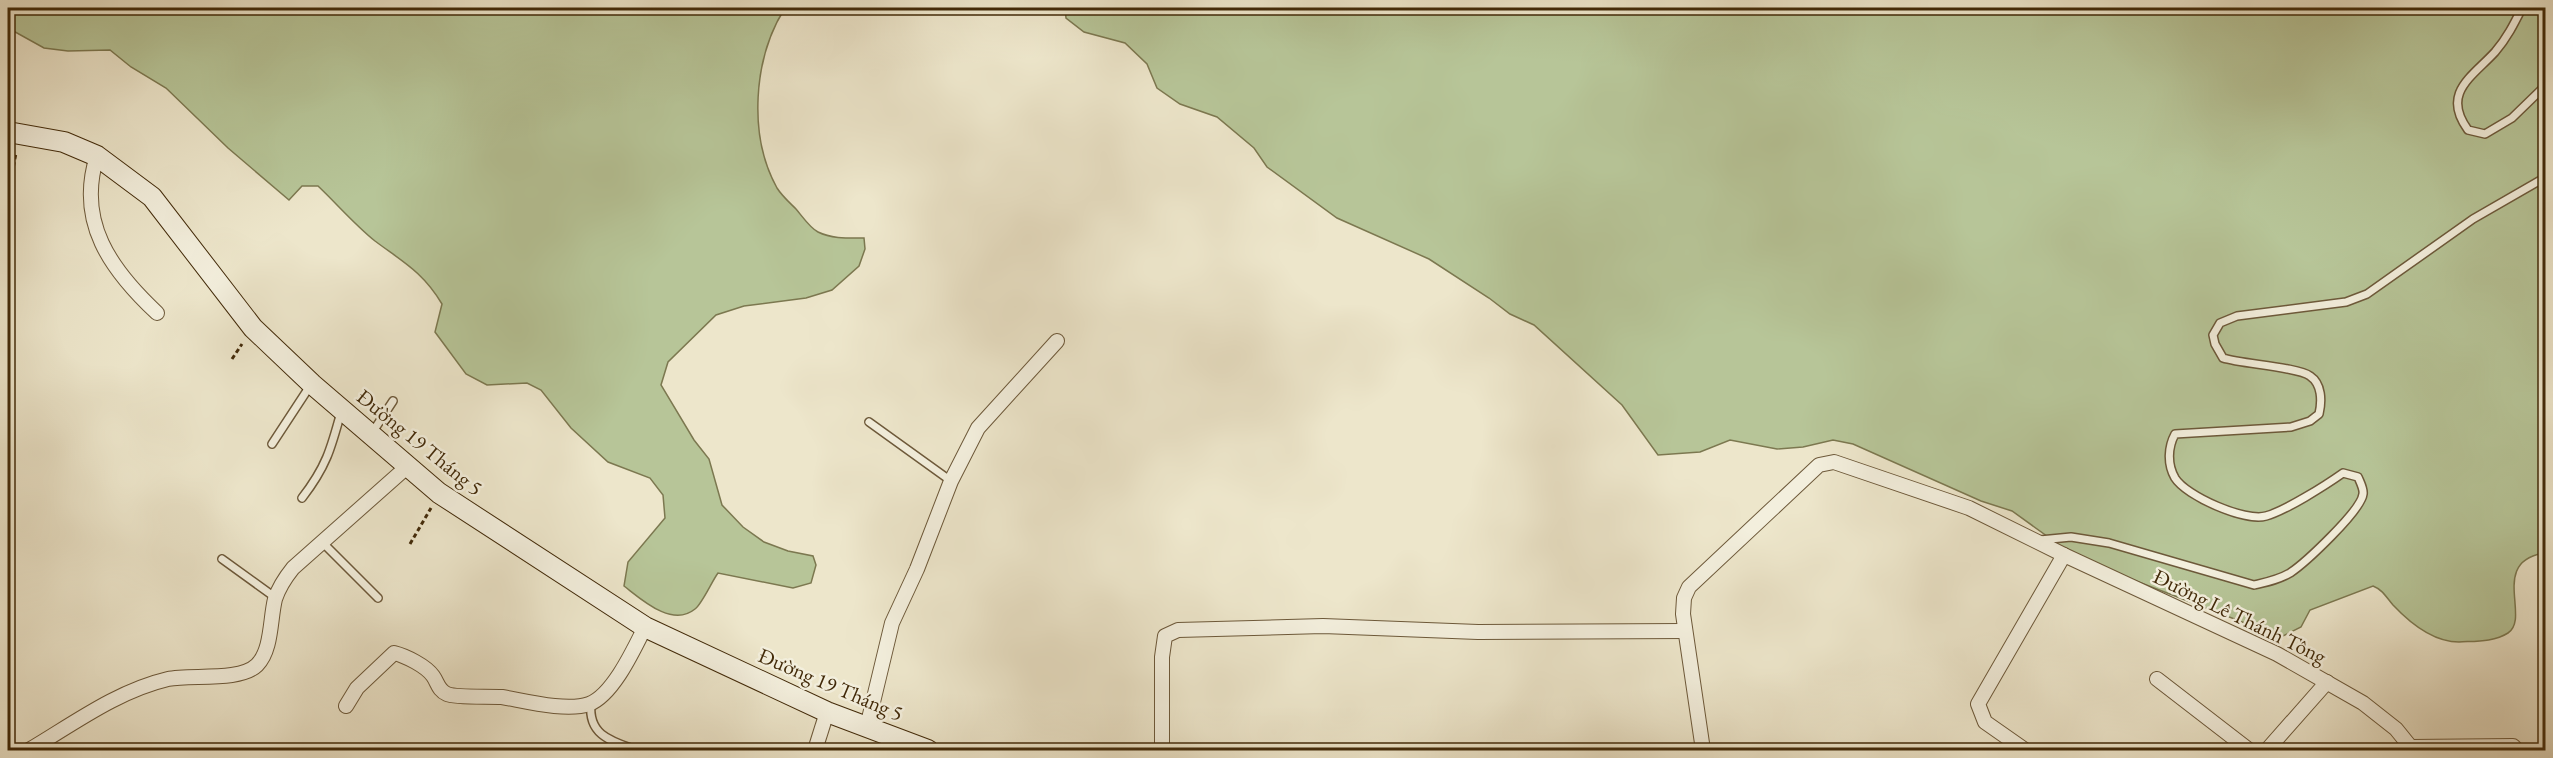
<svg xmlns="http://www.w3.org/2000/svg" width="2553" height="758" font-family="'EB Garamond',serif">
<style>
.green{fill:#b7c598;stroke:#7c7850;stroke-width:1.5}
.lines{fill:none;stroke-linecap:round;stroke-linejoin:round}
.lane-casing{stroke:#6d593a;stroke-width:10}
.street-casing{stroke:#6d593a;stroke-width:16}
.secondary-casing{stroke:#422a09;stroke-width:22}
.path{stroke:#422a09;stroke-width:3;stroke-dasharray:4.5 3;stroke-linecap:butt}
.lane{stroke:#f3efdd;stroke-width:7}
.street{stroke:#f3efdd;stroke-width:14}
.secondary{stroke:#f3efdd;stroke-width:20}
.labels{text-anchor:middle;dominant-baseline:central;stroke-width:5;stroke-linejoin:round;paint-order:stroke}
.street-label{font-size:21px;fill:#422a09;stroke:#f3efdd}
</style>
<rect width="100%" height="100%" fill="#ede6cb"/>
<filter id="stains"><feTurbulence type="fractalNoise" baseFrequency=".00333" numOctaves="4"/><feColorMatrix values="0 0 0 0 .2 0 0 0 0 .09 0 0 0 0 .02 0 0 0 .5 -.17"/></filter>
<radialGradient id="worn" r=".72"><stop offset=".6" stop-color="#630" stop-opacity="0"/><stop offset="1" stop-color="#630" stop-opacity=".3"/></radialGradient>
<g class="green">
<path d="M8,8H785C753,58 748,136 777,188C782,196 790,203 796,209C802,216 810,228 818,232C832,239 849,238 864,238L865,249L859,266L832,290L806,298L744,306L716,315L668,362L661,385L694,440L709,459L722,505L743,527L764,542L788,551L813,556L816,565L811,583L793,588L718,573C712,581 702,604 695,609C672,628 641,599 624,586L628,562L665,518L663,495L650,478L608,462L571,428L541,390L527,383L487,385L466,374L435,332L442,304C423,272 403,262 375,241C355,225 337,204 318,186H302L289,200L228,148L166,88L131,67L110,50L68,51L44,48L8,28Z"/>
<path d="M1065,8H2545V553C2489,561 2531,618 2508,633C2494,642 2475,641 2459,642C2433,642 2409,622 2393,605C2386,597 2383,590 2373,586L2310,610L2301,627L2281,637L2079,559L2012,511L1981,501L1853,444L1833,440L1803,447L1777,449L1730,440L1700,452L1658,455L1622,405L1534,325L1510,314L1489,298L1429,259L1337,218L1267,167L1254,148L1217,117L1180,104L1157,88L1147,64L1125,43L1084,32L1066,18Z"/>
</g>
<g class="lines">
<g class="lane-casing">
<g id="lane">
<path d="M2522,8C2514,24 2507,38 2495,52C2472,77 2441,93 2468,130L2485,134L2512,118L2546,85"/>
<path d="M869,422L951,481"/>
<path d="M372,433L393,401"/>
<path d="M272,444L310,386"/>
<path d="M302,498C326,467 331,449 341,412"/>
<path d="M2040,540L2071,537L2109,543L2254,585C2267,582 2278,580 2290,573C2305,563 2361,511 2363,494C2364,489 2360,482 2358,477L2343,473C2326,485 2285,511 2266,516C2245,522 2186,496 2175,478C2167,464 2168,447 2175,434L2291,427L2310,421L2319,414C2322,401 2322,384 2310,376C2298,367 2242,364 2223,358L2215,344L2213,335L2220,323L2237,316L2346,302L2367,294L2473,219L2546,177"/>
<path d="M323,543L378,598"/>
<path d="M222,559L276,598"/>
<path d="M591,704C588,735 611,741 636,750"/>
</g>
</g>
<g class="street-casing">
<g id="street">
<path d="M97,156C76,222 111,270 157,313"/>
<path d="M2157,679L2249,750"/>
<path d="M346,706L357,688L394,653C406,656 426,666 433,676C438,683 438,690 447,694C456,698 489,696 502,697C525,701 567,712 589,704C613,695 634,649 645,627"/>
<path d="M867,727L892,623L917,569L951,481L978,428L1057,341"/>
<path d="M2411,747L2513,746L2517,750"/>
<path d="M29,750C73,724 117,691 168,679C190,674 240,682 257,665C272,650 270,619 275,599C279,587 285,578 293,568L408,466"/>
<path d="M815,750L827,712"/>
<path d="M1162,750V657L1165,636L1178,630L1323,626L1478,632L1685,631"/>
<path d="M1703,750L1683,614L1684,598L1689,587L1819,465L1834,462L1969,508L2064,555L2277,654L2363,703L2396,729L2413,750"/>
<path d="M2025,750L1985,722L1978,704L2064,555"/>
<path d="M2267,750L2327,682"/>
</g>
</g>
<g class="secondary-casing">
<path id="secondary" d="M8,132L64,142L97,156L152,197L253,328L312,384L439,493L645,627L827,712L928,750"/>
</g>
<g class="path">
<path d="M12,174L16,153"/>
<path d="M232,359L242,344"/>
<path d="M410,544L431,508"/>
</g>
<use href="#lane" class="lane"/>
<use href="#street" class="street"/>
<use href="#secondary" class="secondary"/>
</g>
<g class="labels">
<g class="street-label">
<text transform="translate(420 442) rotate(39)">Đường 19 Tháng 5</text>
<text transform="translate(2240 616) rotate(26)">Đường Lê Thánh Tông</text>
<text transform="translate(831 684) rotate(23)">Đường 19 Tháng 5</text>
</g>
</g>
<rect width="2553" height="758" fill="none" stroke="#ede6cb" stroke-width="30"/>
<rect x="9" y="9" width="2535" height="740" fill="none" stroke="#422a09" stroke-width="3"/>
<rect x="15" y="15" width="2523" height="728" fill="none" stroke="#422a09" stroke-width="1.5"/>
<rect width="100%" height="100%" filter="url(#stains)"/>
<rect width="100%" height="100%" fill="url(#worn)"/>
</svg>
